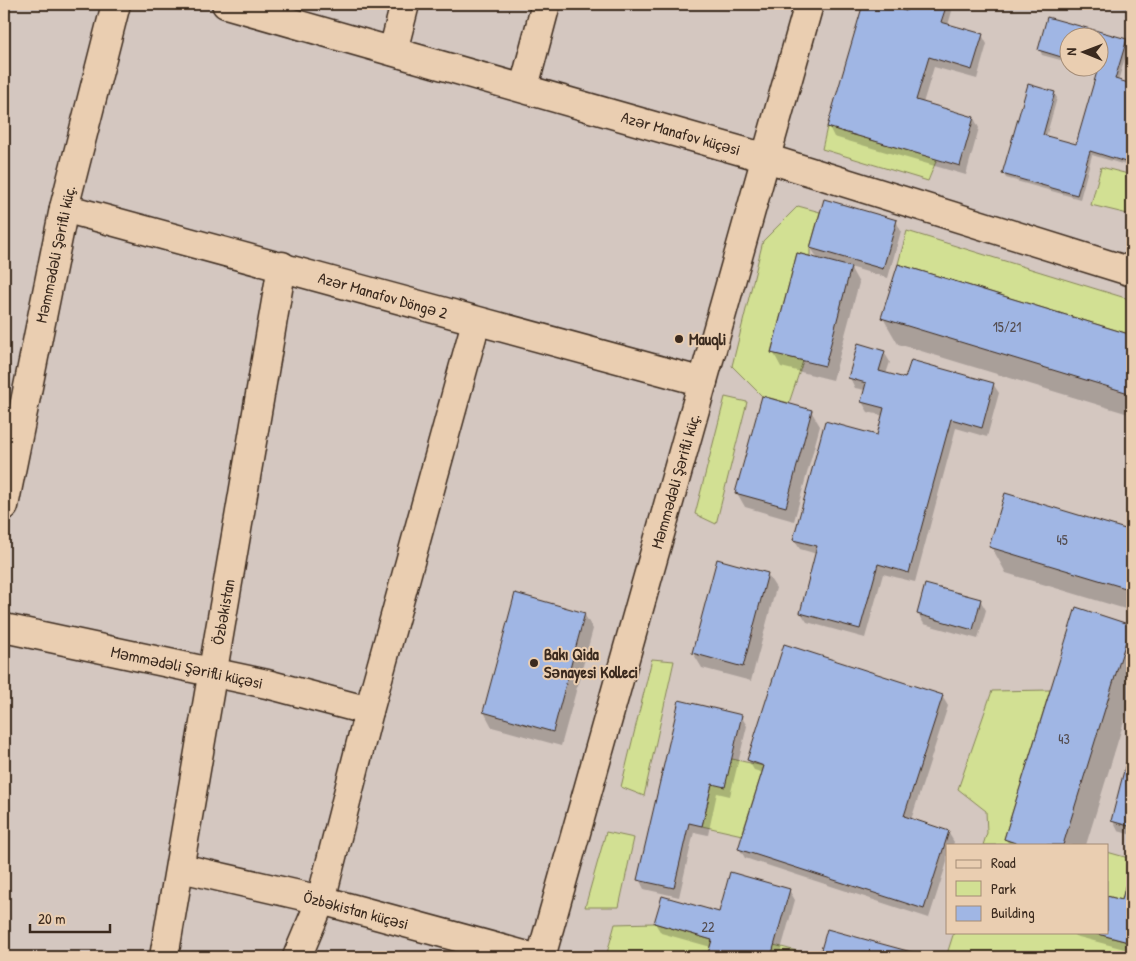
<svg xmlns="http://www.w3.org/2000/svg" width="1136" height="961" font-family="'Patrick Hand',sans-serif">
<style>
.green{fill:#d2e093;stroke:#868558}
.shadow{fill:#0003}
.building{fill:#a0b6e4;stroke:#3b2a1e}
.lines{fill:none;stroke-linecap:round;stroke-linejoin:round}
.minor-casing{stroke:#3b2a1e;stroke-width:31}
.minor{stroke:#eaceb1;stroke-width:28}
.poi-dot{fill:#3b2a1e;stroke:#eaceb1;stroke-width:2}
.labels{text-anchor:middle;dominant-baseline:central;stroke-width:4;stroke-linejoin:round;paint-order:stroke}
.number-label{font-size:14px;fill:#544d50}
.street-label{font-size:16px;fill:#3b2a1e;stroke:#eaceb1}
.poi-label{font-size:16px;font-weight:bold;fill:#3b2a1e;stroke:#eaceb1;text-anchor:start}
</style>
<rect width="100%" height="100%" fill="#d4c7c0"/>
<filter id="ink" filterUnits="userSpaceOnUse"><feTurbulence type="fractalNoise" baseFrequency=".02" numOctaves="2"/><feDisplacementMap in="SourceGraphic" scale="10" xChannelSelector="R" yChannelSelector="G"/><feConvolveMatrix kernelMatrix="1 2 1 2 8 2 1 2 1" color-interpolation-filters="sRGB"/></filter>
<g filter="url(#ink)">
<g class="green">
<path d="M827,127L937,159L928,181L822,149Z"/>
<path d="M1101,167L1132,175V215L1091,205Z"/>
<path d="M798,206L820,212L810,248V256L797,253L771,352L803,361L789,403L762,396L732,366L763,241Z"/>
<path d="M907,231L1132,300V335L898,264Z"/>
<path d="M725,397L747,402L716,524L695,514Z"/>
<path d="M652,659L674,661L644,796L621,787Z"/>
<path d="M1050,690L1004,839L1021,845H983L987,833L986,811L958,789L992,691Z"/>
<path d="M732,759L764,766L742,835L702,826L712,784Z"/>
<path d="M606,832L634,838L619,907H585Z"/>
<path d="M1107,852L1132,859L1122,900L1107,896Z"/>
<path d="M654,923L712,940L707,957H606L615,924Z"/>
<path d="M954,932H1090L1132,943V957H946Z"/>
<path d="M774,945L819,957H771Z"/>
</g>
<g class="shadow">
<path d="M864,4H877L907,13L910,4H948L952,11L948,25L982,35L987,44L977,79L934,67L923,103L974,118L979,128L966,175L834,137L829,127Z"/>
<path d="M1110,4H1132V10Z"/>
<path d="M1048,18L1126,40L1129,45L1118,81L1132,85V167L1092,155L1080,199L1006,178L1004,174L1054,93L1057,98L1046,137L1076,146L1098,70L1089,68H1098V38H1068V62L1042,55L1040,50Z"/>
<path d="M896,221L901,231L888,278L850,267L859,283L833,380L781,367L773,352L818,259L811,248Z"/>
<path d="M899,265L1132,336V415L898,344L883,318Z"/>
<path d="M884,352L890,362L886,374L906,380L993,384L999,393L987,437L956,428L915,582L883,574L865,638L807,622L801,613L817,554L800,549L794,540L878,436L884,416L868,412L862,402L865,390L855,388L850,378Z"/>
<path d="M811,411L820,426L794,521L745,507L737,493Z"/>
<path d="M1006,495L1132,533V611L1006,573L991,546Z"/>
<path d="M767,574L776,588L751,681L702,668L693,653Z"/>
<path d="M980,600L986,610L978,639L924,624L918,614Z"/>
<path d="M584,614L593,629L561,746L492,727L484,712Z"/>
<path d="M1130,626L1132,695L1086,845H1009L1006,839Z"/>
<path d="M942,696L948,706L911,820L948,832L954,842L953,845H947V862L929,918L745,858L739,848L764,773L754,770L748,760Z"/>
<path d="M741,716L747,726L730,796L717,793L708,835L694,832L679,897L644,889L639,879Z"/>
<path d="M1132,745V835L1118,831L1113,821Z"/>
<path d="M1132,863V951L1075,936L1072,932H1107L1122,901Z"/>
<path d="M789,890L795,900L779,957H708L711,947L661,933L655,923L720,913Z"/>
<path d="M828,930L915,954L916,957H820Z"/>
</g>
<g class="building">
<path d="M863,4H881L906,11L909,4H947L941,22L983,34L972,70L929,57L916,100L974,117L960,166L827,127Z"/>
<path d="M1047,17L1127,39L1115,79L1132,84V164L1090,151L1077,195L1002,174L1028,84L1055,92L1043,135L1076,144L1098,68V38H1068V59L1038,50Z"/>
<path d="M824,199L897,220L883,269L810,248Z"/>
<path d="M797,253L851,267L825,366L771,353Z"/>
<path d="M898,264L1132,335V394L881,318Z"/>
<path d="M858,343L885,351L879,371L905,378L911,360L994,383L982,428L951,419L909,573L878,564L860,629L800,613L817,546L793,540L825,421L877,435L884,408L861,402L866,383L848,378Z"/>
<path d="M762,396L812,410L786,507L735,493Z"/>
<path d="M1005,493L1132,531V590L989,547Z"/>
<path d="M717,559L768,573L743,667L692,653Z"/>
<path d="M925,584L981,599L973,630L917,614Z"/>
<path d="M515,593L585,613L553,732L483,712Z"/>
<path d="M1076,607L1131,625L1063,845H1021L1004,839Z"/>
<path d="M784,644L943,695L904,816L949,831L924,909L738,849L764,766L747,760Z"/>
<path d="M679,700L742,715L725,787L712,784L702,826L689,823L674,888L637,880Z"/>
<path d="M1132,740V827L1111,821Z"/>
<path d="M1132,857V943L1090,932H1107V896L1122,900Z"/>
<path d="M730,872L790,889L771,957H707L712,940L654,923L662,896L719,912Z"/>
<path d="M827,929L915,953L914,957H819Z"/>
</g>
<g class="lines">
<g class="minor-casing">
<g id="minor">
<path d="M226,4L766,158L1132,272"/>
<path d="M393,51L405,4"/>
<path d="M524,87L546,4"/>
<path d="M64,208C277,265 490,326 703,382"/>
<path d="M4,506L64,208L116,4"/>
<path d="M4,628L267,684L369,711"/>
<path d="M181,868L321,900L531,957"/>
<path d="M164,957L282,266"/>
<path d="M297,957L321,900L369,711L476,322"/>
<path d="M541,957L809,4"/>
</g>
</g>
<use href="#minor" class="minor"/>
</g>
</g>
<g class="poi-dot">
<circle cx="679" cy="339" r="5"/>
<circle cx="534" cy="663" r="5"/>
</g>
<g class="labels">
<g class="number-label">
<text x="1007" y="326">15/21</text>
<text x="1062" y="539">45</text>
<text x="1064" y="738">43</text>
<text x="708" y="926">22</text>
</g>
<g class="street-label">
<text transform="translate(681 133) rotate(16)">Azər Manafov küçəsi</text>
<text transform="translate(55 254) rotate(-78)">Məmmədəli Şərifli küç.</text>
<text transform="translate(383 295) rotate(16)">Azər Manafov Döngə 2</text>
<text transform="translate(675 481) rotate(-74)">Məmmədəli Şərifli küç.</text>
<text transform="translate(223 612) rotate(-80)">Özbəkistan</text>
<text transform="translate(187 667) rotate(12)">Məmmədəli Şərifli küçəsi</text>
<text transform="translate(356 910) rotate(15)">Özbəkistan küçəsi</text>
</g>
<g class="poi-label">
<text x="689" y="339">Mauqli</text>
<text x="544" y="654">Bakı Qida<tspan x="544" dy="18">Sənayesi Kolleci</tspan></text>
</g>
</g>
<rect width="1136" height="961" fill="none" stroke="#eaceb1" stroke-width="20"/>
<rect x="10" y="10" width="1116" height="941" fill="none" stroke="#3b2a1e" stroke-width="2" filter="url(#ink)"/>
<rect x="946" y="844" width="162" height="90" fill="#eaceb1" stroke="#a48c76"/>
<rect x="956" y="860" width="25" height="8" fill="#eaceb1" stroke="#a48c76"/>
<text x="991" y="868" font-size="15" fill="#3b2a1e">Road</text>
<rect x="956" y="881" width="25" height="15" fill="#d2e093" stroke="#a48c76"/>
<text x="991" y="894" font-size="15" fill="#3b2a1e">Park</text>
<rect x="956" y="906" width="25" height="15" fill="#a0b6e4" stroke="#a48c76"/>
<text x="991" y="918" font-size="15" fill="#3b2a1e">Building</text>
<g transform="translate(1084 52) rotate(271)"><circle r="24" fill="#eaceb1" stroke="#a48c76"/>
<path d="M0-4L9 19L0 12L-9 19Z" fill="#3b2a1e"/>
<text y="-8" font-size="14" font-weight="bold" text-anchor="middle" fill="#3b2a1e">N</text>
</g>
<path d="M30 924v8h80v-8" fill="none" stroke="#3b2a1e" stroke-width="2.5"/>
<text x="38" y="924" font-size="15" fill="#3b2a1e" stroke="#eaceb1" stroke-width="4" paint-order="stroke">20 m</text>
</svg>
